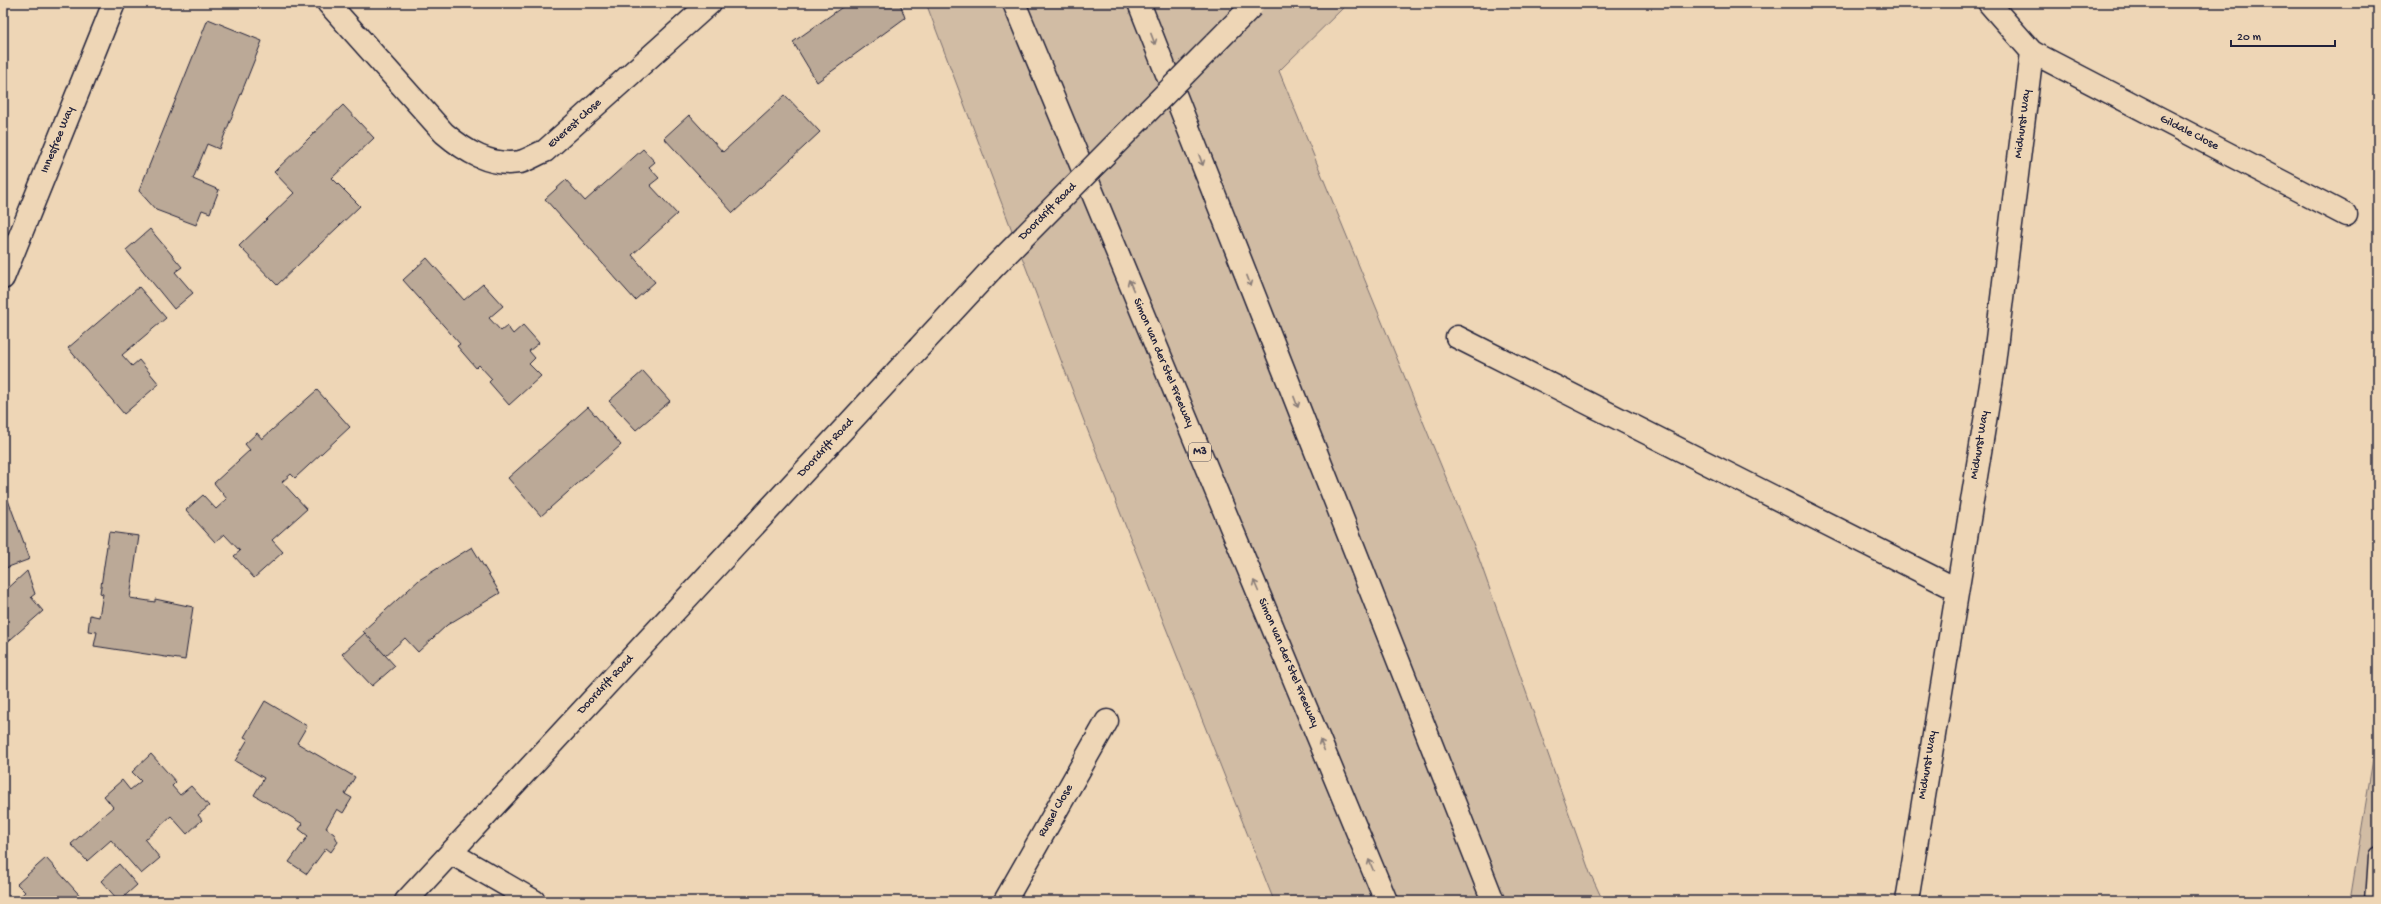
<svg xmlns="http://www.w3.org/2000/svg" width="2381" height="904" font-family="'Gochi Hand',sans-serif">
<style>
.green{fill:#d1bca4;stroke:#7a6f70}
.building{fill:#bba997;stroke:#22223b}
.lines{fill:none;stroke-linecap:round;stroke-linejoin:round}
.service-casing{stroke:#22223b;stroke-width:21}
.minor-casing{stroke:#22223b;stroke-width:25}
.tertiary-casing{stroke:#22223b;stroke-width:25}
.motorway-casing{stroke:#22223b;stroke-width:25}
.service{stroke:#eed6b6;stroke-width:18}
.minor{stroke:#eed6b6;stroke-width:22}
.tertiary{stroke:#eed6b6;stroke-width:22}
.motorway{stroke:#eed6b6;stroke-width:22}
.tertiary-bridge-casing{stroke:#22223b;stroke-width:25;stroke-linecap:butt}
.tertiary-bridge{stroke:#eed6b6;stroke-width:22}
.oneway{stroke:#887c78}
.labels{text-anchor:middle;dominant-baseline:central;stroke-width:3.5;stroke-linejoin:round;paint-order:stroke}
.shield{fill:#eed6b6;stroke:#5f5860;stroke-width:1}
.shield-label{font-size:11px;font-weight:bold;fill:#22223b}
.street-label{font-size:12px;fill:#22223b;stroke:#eed6b6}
</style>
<rect width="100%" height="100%" fill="#eed6b6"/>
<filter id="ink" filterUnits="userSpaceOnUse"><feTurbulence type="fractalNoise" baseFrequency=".025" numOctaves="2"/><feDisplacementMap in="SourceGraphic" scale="8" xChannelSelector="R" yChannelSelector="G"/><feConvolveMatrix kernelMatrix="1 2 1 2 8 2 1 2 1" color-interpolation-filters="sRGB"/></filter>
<g filter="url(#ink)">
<g class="green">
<path d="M926,3H1348L1279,71L1477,553L1590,873L1603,901H1274L1084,421Z"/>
<path d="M2378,728V901H2350Z"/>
</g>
<g class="building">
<path d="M848,3H900L905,18L817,82L793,42Z"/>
<path d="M208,19L262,41L219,149L207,144L193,179L219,190L210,213L202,210L196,225L156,210L139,191Z"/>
<path d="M785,95L820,132L733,213L664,138L689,115L723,152Z"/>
<path d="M343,105L374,138L332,178L360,206L277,285L239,246L294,193L274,172Z"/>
<path d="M643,149L655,162L649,167L659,178L650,185L677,214L632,255L655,282L635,300L545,199L566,180L585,201Z"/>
<path d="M150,229L182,267L175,272L193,293L174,309L126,250Z"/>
<path d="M427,258L464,300L483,284L503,306L489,318L501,331L507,326L513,334L523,325L539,343L529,351L535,358L529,364L541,376L509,405L489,382L492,379L479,365L476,368L457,346L460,344L403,280Z"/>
<path d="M139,287L166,318L122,355L132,366L139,360L159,384L124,414L68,348Z"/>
<path d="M643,371L670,401L636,430L609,401Z"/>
<path d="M317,390L350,427L295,478L291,474L282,482L307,509L272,540L283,552L254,578L234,556L240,551L224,534L215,542L186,510L203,495L216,509L227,499L214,483L250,450L245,444L257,433L262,439Z"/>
<path d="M588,407L621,445L541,516L508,478Z"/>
<path d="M8,500L30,559L3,569V501Z"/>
<path d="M109,532L139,536L130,598L155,602V599L193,607L185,660L94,646L97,632L88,631L90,615L99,617L103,594L100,593Z"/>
<path d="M472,547L500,593L447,625L418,652L405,638L385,656L363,631L419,580Z"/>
<path d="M27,571L35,594L31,597L43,611L3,646V593Z"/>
<path d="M365,633L395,666L372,686L342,654Z"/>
<path d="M265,701L307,726L297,743L355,777L345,794L352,798L343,813L337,809L326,828L334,834L338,842L331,852L326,848L307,874L289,862L308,836L299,829L303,824L254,795L264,778L235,761L248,739L244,737Z"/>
<path d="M151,754L176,782L172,786L180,795L191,786L209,806L198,815L202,820L187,834L171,816L145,840L160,858L141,874L111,840L87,861L71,844L113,807L104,796L122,780L130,790L141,781L132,772Z"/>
<path d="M46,858L85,901H15L25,892L17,884Z"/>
<path d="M119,864L137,885L119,901L101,881Z"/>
</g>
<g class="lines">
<g class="service-casing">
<path id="service" d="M2375,901L2378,856"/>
</g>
<g class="minor-casing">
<g id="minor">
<path d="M328,3L444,133C465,151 490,167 520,162C528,160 537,154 545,151L710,3"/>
<path d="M2032,52L2346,215"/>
<path d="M3,278L114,3"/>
<path d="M1457,337L1956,589"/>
<path d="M451,853L534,901"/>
<path d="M1005,901L1107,721"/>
<path d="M1907,901L1993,372L2032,52L1989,3"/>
</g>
</g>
<g class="tertiary-casing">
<path id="tertiary" d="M406,901L991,270"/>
</g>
<g class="motorway-casing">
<g id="motorway">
<path d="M1014,3L1386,901"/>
<path d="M1139,3L1493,901"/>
</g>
</g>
<use href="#service" class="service"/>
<use href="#minor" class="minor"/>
<use href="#tertiary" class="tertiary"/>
<use href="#motorway" class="motorway"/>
<g class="tertiary-bridge-casing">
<path id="tertiary-bridge" d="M991,270L1252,6"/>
</g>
<use href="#tertiary-bridge" class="tertiary-bridge"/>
</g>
<defs><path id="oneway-shaft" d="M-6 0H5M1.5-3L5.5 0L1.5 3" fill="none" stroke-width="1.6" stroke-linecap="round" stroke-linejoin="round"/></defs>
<g class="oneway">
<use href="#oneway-shaft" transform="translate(1153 39) rotate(69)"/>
<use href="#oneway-shaft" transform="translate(1201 160) rotate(69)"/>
<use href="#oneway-shaft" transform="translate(1249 281) rotate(69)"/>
<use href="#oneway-shaft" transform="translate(1131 285) rotate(-113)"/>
<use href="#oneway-shaft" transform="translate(1296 402) rotate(69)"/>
<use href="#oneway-shaft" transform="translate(1256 586) rotate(-113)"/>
<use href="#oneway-shaft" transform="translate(1322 745) rotate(-113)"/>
<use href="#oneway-shaft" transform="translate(1371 865) rotate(-113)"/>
</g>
</g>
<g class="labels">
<rect class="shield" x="1189" y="443" width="22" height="18" rx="3"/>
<g class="shield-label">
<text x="1200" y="452">M3</text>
</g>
<g class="street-label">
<text transform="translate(575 124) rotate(-42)">Everest Close</text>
<text transform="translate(2023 124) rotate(-83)">Midhurst Way</text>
<text transform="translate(2189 133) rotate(27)">Gildale Close</text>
<text transform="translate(58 140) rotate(-68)">Innesfree Way</text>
<text transform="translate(1048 212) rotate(-45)">Doordrift Road</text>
<text transform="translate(1163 363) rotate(67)">Simon van der Stel Freeway</text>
<text transform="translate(1980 445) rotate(-81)">Midhurst Way</text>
<text transform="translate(826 448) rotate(-47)">Doordrift Road</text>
<text transform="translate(1288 663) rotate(67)">Simon van der Stel Freeway</text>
<text transform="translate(606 685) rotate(-47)">Doordrift Road</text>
<text transform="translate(1928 765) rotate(-81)">Midhurst Way</text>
<text transform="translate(1056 811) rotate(-60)">Russel Close</text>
</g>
</g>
<rect width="2381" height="904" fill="none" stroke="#eed6b6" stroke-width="16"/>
<rect x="8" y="8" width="2365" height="888" fill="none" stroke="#22223b" stroke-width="1.5" filter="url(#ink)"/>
<path d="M2231 40v6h104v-6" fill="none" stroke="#22223b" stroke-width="2"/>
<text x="2237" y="40" font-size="12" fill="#22223b" stroke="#eed6b6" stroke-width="3" paint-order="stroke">20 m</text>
</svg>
